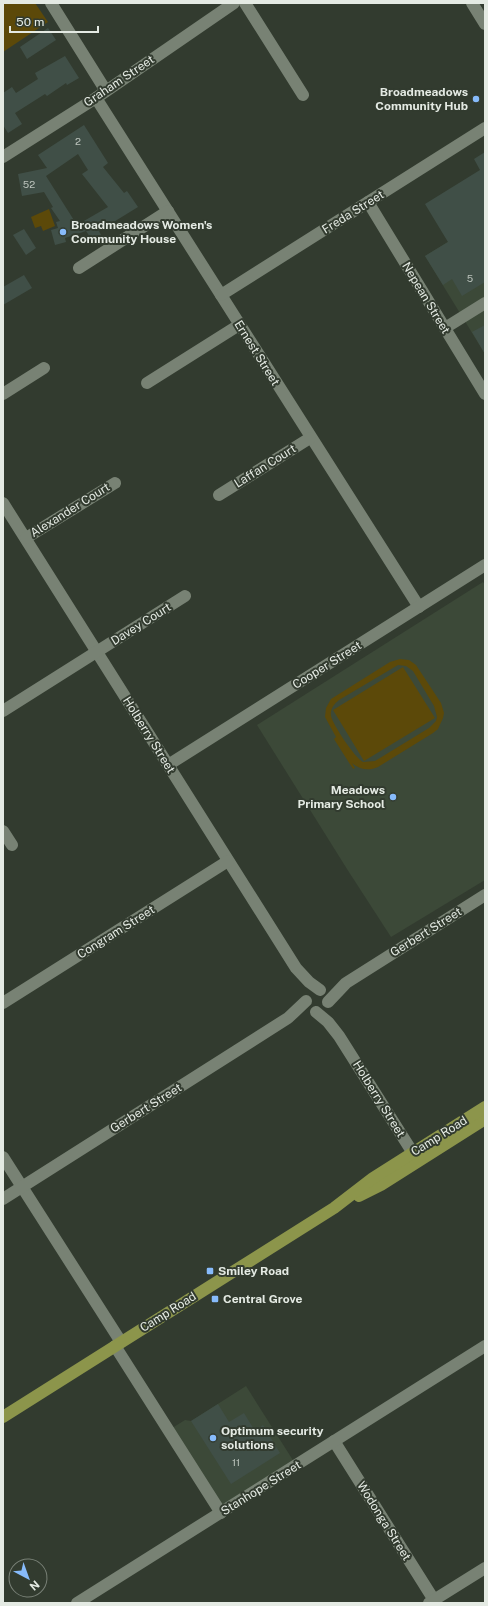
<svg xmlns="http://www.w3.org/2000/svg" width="488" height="1606" font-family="'Public Sans',sans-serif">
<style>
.built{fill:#3c4938}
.green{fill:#5c4909;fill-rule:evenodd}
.building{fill:#404f47;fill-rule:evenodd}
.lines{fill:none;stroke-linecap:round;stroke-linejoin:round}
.minor{stroke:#788274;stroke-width:12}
.major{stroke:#8c954b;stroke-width:12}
.poi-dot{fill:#87bbfb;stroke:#323b2f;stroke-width:1.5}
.labels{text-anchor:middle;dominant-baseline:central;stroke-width:4;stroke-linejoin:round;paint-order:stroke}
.number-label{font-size:10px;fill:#bbc3bc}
.street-label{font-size:12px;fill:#e4eae3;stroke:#323b2f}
.poi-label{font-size:12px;font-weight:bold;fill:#e4eae3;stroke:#323b2f;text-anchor:start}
</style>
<rect width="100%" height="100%" fill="#323b2f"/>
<g class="built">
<path d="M485,219V354L425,256Z"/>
<path d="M483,582L485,585V880L391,937L347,869L257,725Z"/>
<path d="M246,1386L296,1465L221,1513L169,1430L185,1420L191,1421Z"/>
</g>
<g class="green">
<path d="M3,3H35L48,22L3,52Z"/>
<path d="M49,209L55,226L43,231L41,226L35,228L31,217Z"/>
<path d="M400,659L409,660L416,665L441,703L444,713L443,718L438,729L433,733L378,767C369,771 360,770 352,763L355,768L353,769L334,739L336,737L325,717L326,708L331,699L390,662ZM398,665L406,666L413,671L434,706L437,717L436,721L429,728L375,761L363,762C355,758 333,725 331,716C330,709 334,704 339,700Z"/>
<path d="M403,667L435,718L364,761L333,710Z"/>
</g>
<g class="building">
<path d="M48,28L56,40L27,59L20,47Z"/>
<path d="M65,56L79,78L67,85L66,83L47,96L45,94L15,113L22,124L8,133L3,125V93L12,87L16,93L38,79L35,73Z"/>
<path d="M84,125L108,163L103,167L124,193L127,191L138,207L99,231L101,235L92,240L86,231L65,238L66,242L55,245L51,230L58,228L56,222L60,221L51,208L53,207L44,192L22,196L18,174L47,168L38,155ZM78,154L88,170L82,174L108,207L77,225L46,176Z"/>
<path d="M485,152V282L462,296L452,279L443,285L425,256L448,242L425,204L480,170L474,159Z"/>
<path d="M24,229L36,248L26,255L13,235Z"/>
<path d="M24,275L32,288L3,305V287Z"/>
<path d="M485,325V354L472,332Z"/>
<path d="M218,1404L229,1422L244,1413L255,1431L263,1425L280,1453L231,1484L191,1421Z"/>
</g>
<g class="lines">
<g class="minor">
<path d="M51,3L106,91"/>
<path d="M245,3L303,95"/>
<path d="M472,3L485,24"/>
<path d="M96,98L419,607"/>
<path d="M3,157L96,98L234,3"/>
<path d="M368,202L485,394"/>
<path d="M79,268L168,211"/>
<path d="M221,295L485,128"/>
<path d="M445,328L485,303"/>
<path d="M147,383L239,325"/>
<path d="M3,394L44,368"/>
<path d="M219,495L310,438"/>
<path d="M3,503L296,968L309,982L320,990"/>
<path d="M26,538L115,483"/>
<path d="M3,711L185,596"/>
<path d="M168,765L485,565"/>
<path d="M3,831L12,845"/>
<path d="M328,1002L346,983L485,895"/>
<path d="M3,1003L228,861"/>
<path d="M316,1012L328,1022L339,1036L418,1161"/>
<path d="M3,1157L121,1342"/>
<path d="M3,1199L288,1018L306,1001"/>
<path d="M115,1346L221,1513"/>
<path d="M334,1441L434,1600"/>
<path d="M77,1603L485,1346"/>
<path d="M429,1603L485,1568"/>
</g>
<g class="major">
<path d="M359,1196L381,1185L485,1119"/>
<path d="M3,1417L334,1208L373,1178L485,1107"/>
</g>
</g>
<g class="poi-dot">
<circle cx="476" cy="99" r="4"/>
<circle cx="63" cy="232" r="4"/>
<circle cx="393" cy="797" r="4"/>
<rect x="206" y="1267" width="8" height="8" rx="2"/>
<rect x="211" y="1295" width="8" height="8" rx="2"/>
<circle cx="213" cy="1438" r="4"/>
</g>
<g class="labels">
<g class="number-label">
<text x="78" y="141">2</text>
<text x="29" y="184">52</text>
<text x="470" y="278">5</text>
<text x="236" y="1462">11</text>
</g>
<g class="street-label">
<text transform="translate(119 81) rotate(-34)">Graham Street</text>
<text transform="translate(353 212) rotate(-32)">Freda Street</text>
<text transform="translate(426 298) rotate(59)">Nepean Street</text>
<text transform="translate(257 353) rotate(58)">Ernest Street</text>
<text transform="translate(265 466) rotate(-32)">Laffan Court</text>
<text transform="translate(70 510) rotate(-32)">Alexander Court</text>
<text transform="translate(141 624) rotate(-32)">Davey Court</text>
<text transform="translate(327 665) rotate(-32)">Cooper Street</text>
<text transform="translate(149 735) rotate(58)">Holberry Street</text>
<text transform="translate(116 932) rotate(-32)">Congram Street</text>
<text transform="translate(426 932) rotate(-32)">Gerbert Street</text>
<text transform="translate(379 1099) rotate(58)">Holberry Street</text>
<text transform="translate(146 1108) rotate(-32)">Gerbert Street</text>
<text transform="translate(439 1136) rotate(-32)">Camp Road</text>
<text transform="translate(168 1312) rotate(-32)">Camp Road</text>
<text transform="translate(261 1488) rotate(-32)">Stanhope Street</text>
<text transform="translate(384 1521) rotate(58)">Wodonga Street</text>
</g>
<g class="poi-label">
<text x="468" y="92" text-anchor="end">Broadmeadows<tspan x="468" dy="14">Community Hub</tspan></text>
<text x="71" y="225">Broadmeadows Women's<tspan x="71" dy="14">Community House</tspan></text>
<text x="385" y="790" text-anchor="end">Meadows<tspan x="385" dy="14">Primary School</tspan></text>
<text x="218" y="1271">Smiley Road</text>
<text x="223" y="1299">Central Grove</text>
<text x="221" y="1431">Optimum security<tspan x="221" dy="14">solutions</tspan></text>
</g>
</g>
<rect width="488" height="1606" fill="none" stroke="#e4eae3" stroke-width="8"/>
<g transform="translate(28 1578) rotate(139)"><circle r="19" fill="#323b2f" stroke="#798177"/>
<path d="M0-3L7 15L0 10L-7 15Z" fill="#87bbfb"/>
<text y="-6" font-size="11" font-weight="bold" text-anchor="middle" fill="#e4eae3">N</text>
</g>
<path d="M10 26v6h88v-6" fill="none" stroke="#e4eae3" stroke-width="2"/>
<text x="16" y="26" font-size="12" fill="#e4eae3" stroke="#323b2f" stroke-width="3" paint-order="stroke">50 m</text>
</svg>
